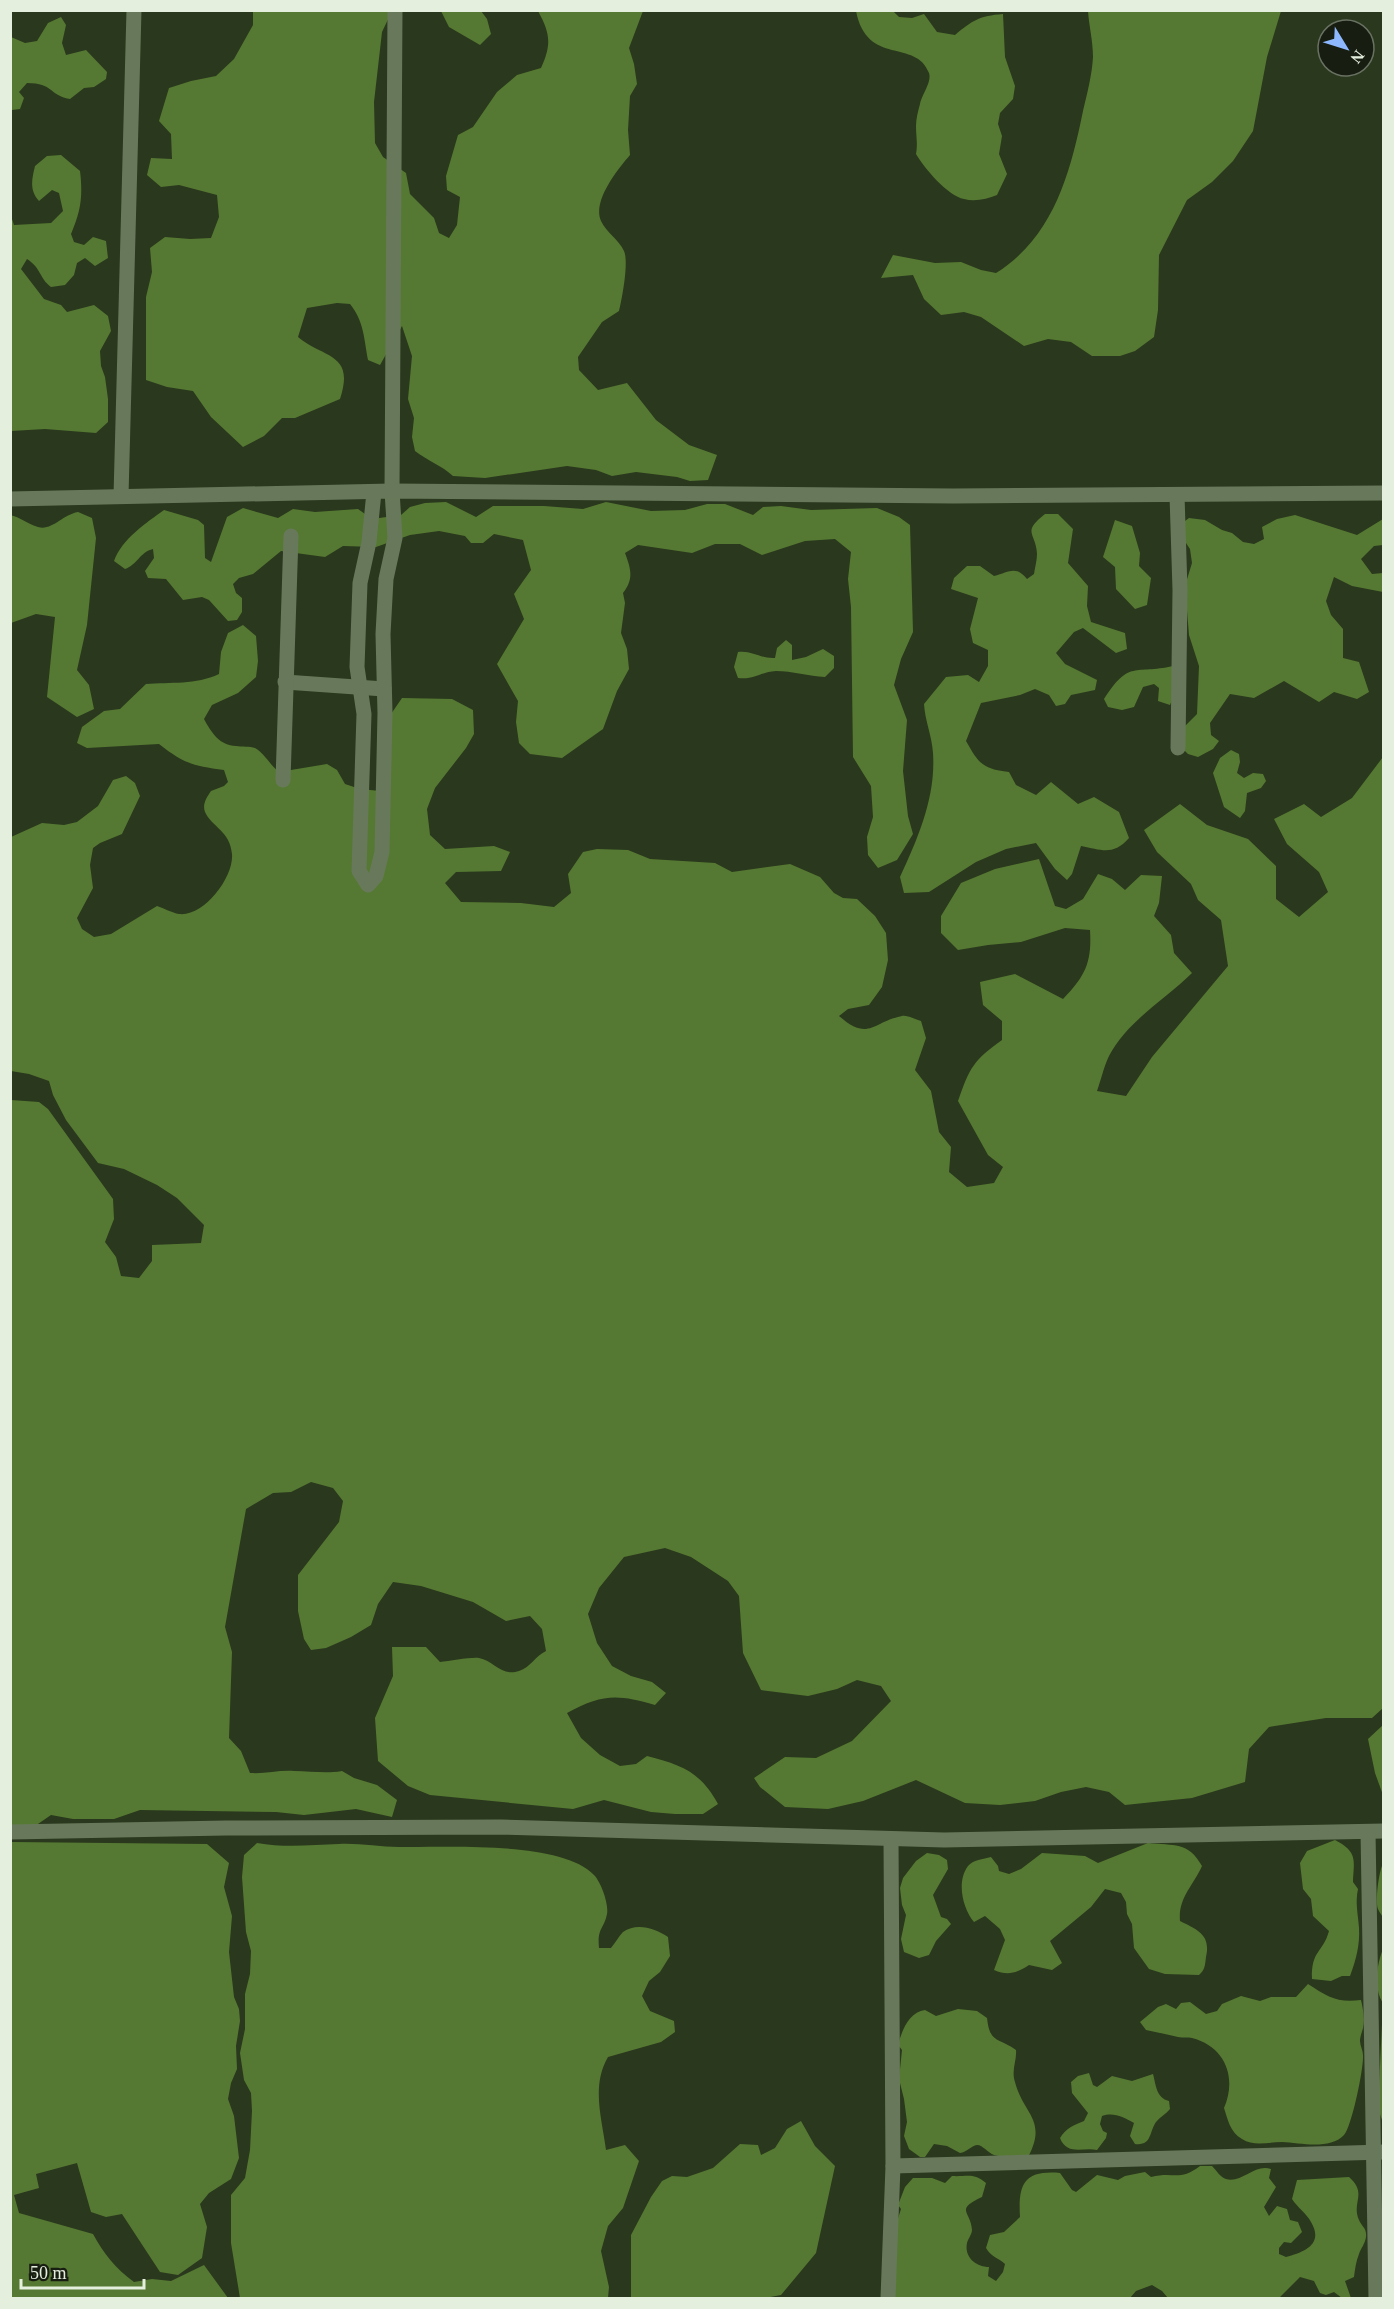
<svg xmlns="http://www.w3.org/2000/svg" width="1394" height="2309" font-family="Georgia,serif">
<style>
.forest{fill:#557932}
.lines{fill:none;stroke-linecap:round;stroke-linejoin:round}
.minor{stroke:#68795b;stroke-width:15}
</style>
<rect width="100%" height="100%" fill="#2a381d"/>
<g class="forest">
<path d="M253,11H392L382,32L374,102L375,143L383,157L406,173L410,194L434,218L439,233L449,238L457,225L460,197L447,190L446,176L458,135L473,127L497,92L517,75L541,68C552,44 550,33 538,11H643L629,48L634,64L637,84L630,96L628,130L630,155C618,169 592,201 601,221C606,232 619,240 624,251C629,262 622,299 619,311L602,322L578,357L579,370L598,390L627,383L656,420L689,445L717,455L708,480L690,481L677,477L636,472L612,476L596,470L567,466L485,478L453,476C441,465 428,461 415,451L412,437L414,418L408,399L412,356L402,326L380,365L368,360C364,339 364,321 350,304L337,303L307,308L298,337C325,359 355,353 340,399L295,418H282L264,436L243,447L211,417L193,391L167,387L146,380V297L152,272L150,248L165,237L190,239L211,238L219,217L217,195L179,185L161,187L147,175L151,158L172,159L171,134L159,121L169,88L191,81L216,76L234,59L253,25Z"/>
<path d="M441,11H481L487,19L491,34L480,45L449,27Z"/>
<path d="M856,11H893L899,17L912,18L924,14L937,32L955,35C973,20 979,16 1003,14L1005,57L1015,86L1013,99L1000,113L998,124L1002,136L999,154L1007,174L997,195C987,199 975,202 964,199C948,196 924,168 916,154C918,144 916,137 916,126C916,119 918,111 920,104C922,94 932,82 929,73C916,38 867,67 856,11Z"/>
<path d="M1088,11H1281L1267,57L1253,131L1233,161L1212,182L1187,200L1159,255L1158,310L1154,337L1135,351L1120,356H1092L1071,342L1048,339L1024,346L981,317L964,312L941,315L924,299L913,275L881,278L893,255L935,263L961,262L981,270L996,273C1053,237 1070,175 1083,111C1087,94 1092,75 1093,57C1093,41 1089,26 1088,11Z"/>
<path d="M61,17L66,25L62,43L66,55L86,50L107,72L106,79L94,87L84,88L70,99C48,95 54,83 27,83L19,92L24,98L20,109L12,110L11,113V37L25,43L37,41L48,23Z"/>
<path d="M61,155L80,171C83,196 81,211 71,234L74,242L84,245L93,237L106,241L108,258L95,266L85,258L77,263L74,275L65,285L51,287C39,278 42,269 27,259L21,269L44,299L61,305L67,312L94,305L108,316L111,331L100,351L101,366L105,377L108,399V422L96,433L45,429L11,431V216L14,225L51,223L63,211L59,193L52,190L39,201C29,190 32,179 35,166L47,156Z"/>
<path d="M446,502L476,517L493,506H544L583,509L606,502L651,511L685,510L707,504H725L753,515L763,507L781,506L811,510L877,508L899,517L910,525L913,632L901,659L894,685L907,720L903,771L908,816L913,834L897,860L878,868L868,855L867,837L873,817L871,786L853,757L851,607L848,579L851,552L835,539L805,541L762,555L740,544H715L692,553L638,545L625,553C631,569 634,579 623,593L625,603L621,633L627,649L629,669L617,691L603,729L562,758L530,754L519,743L516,722L518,701L497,664L524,619L514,594L531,570L523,540L494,534L483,543H471L465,536L439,531L410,535L376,547L343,546L325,557L281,551L253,574L239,578L233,584L236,593L242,598V612L237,620L228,621L209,600L202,597L183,600L166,579L148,578L145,571L154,558L153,549C140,552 137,565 125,569L114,561C122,539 146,523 164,510L198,520L204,525L205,558L211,562L227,517L243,508L278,518L293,509L315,512L358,509L372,519L401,515L410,507L425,503Z"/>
<path d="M78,512L92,518L96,538L87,625L77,670L89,685L94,709L77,717L47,697L55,617L36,614L11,623L10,515C20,517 28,524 38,527C52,531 62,515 78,512Z"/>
<path d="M1045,514H1058L1073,529L1068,563L1088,586L1087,606L1091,622L1125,633L1127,649L1116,653L1083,628L1074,632L1056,653L1065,664L1097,680L1095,690L1071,695L1065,704L1056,706L1049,695L1035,689L1020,695L981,703L966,741C979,764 983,769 1009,772L1016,785L1036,795L1051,782L1078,804L1094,797L1119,812L1129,838C1113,856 1102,850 1081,846L1072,874L1067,880L1055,869L1036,843L1006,849L976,862L929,892L904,893L900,877C918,838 936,797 933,753C932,736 925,721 924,704L946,677L968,675L979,682L988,666V650L973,643L970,629L978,598L951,589L954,578L967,566H980L994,576C1009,572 1016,565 1027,579L1034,574C1035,567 1037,560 1037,554C1036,532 1021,533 1045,514Z"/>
<path d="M1295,515L1357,535L1383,519V545L1374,546L1361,559L1372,574L1383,573V592L1352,586L1334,577L1326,601L1331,615L1343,629V658L1359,662L1369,692L1357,699L1334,692L1319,702L1284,681L1254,698L1230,694L1210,723L1211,735L1219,741L1213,749L1198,757L1188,754L1180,746L1183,728L1197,714L1199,666L1189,635L1185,586L1192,563L1190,549L1184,540L1181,524L1189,518L1205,520L1222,530L1232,533L1243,542L1254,544L1264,539L1262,527L1277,519Z"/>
<path d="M1115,520L1132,526L1140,553L1139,566L1151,578L1147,605L1135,609L1116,589L1115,567L1103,557Z"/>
<path d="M243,625L256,636L258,661L256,677L238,693L212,705L204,719C211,732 220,746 236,746C242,747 250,746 255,748C265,754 270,765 279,772L327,764L337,770L345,784L360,789L380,791L389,717L402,698L452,699L473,710L474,734L466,748L435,788L427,809L430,835L445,849L494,846L510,852L501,871L456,872L445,883L461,902L521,903L554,907L571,893L568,874L583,852L597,849L628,850L650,859L715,863L732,872L790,864L820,877L834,893L843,898L857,899L875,916L886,933L888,960L882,987L869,1005L848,1009L839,1016C869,1042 872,1022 902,1016C907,1015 915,1019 921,1021L926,1038L915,1070L931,1091L939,1132L951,1147L949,1172L967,1187L994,1183L1003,1167L988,1155L958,1101C970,1067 973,1061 1002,1040V1021L983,1005L980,982L1015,974L1063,999C1085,976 1092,963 1090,930L1065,928L1021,942L988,945L958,950L941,933V916L961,883L995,869L1039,859L1055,906L1066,909L1083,899L1098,874L1112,879L1125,890L1141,875L1162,876L1159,903L1154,916L1171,935L1174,953L1192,973C1165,1000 1128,1020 1109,1056C1104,1066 1101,1080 1097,1091L1126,1096L1152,1057L1228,966L1221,920L1198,900L1191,884L1157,852L1144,830L1180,804L1207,825L1248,839L1276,866V899L1299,917L1328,892L1319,872L1287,844L1274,819L1304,804L1321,817L1352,798L1383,757V1708L1372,1718H1326L1269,1727L1249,1749L1245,1782L1192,1798L1125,1805L1109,1792L1086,1787L1061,1792L1035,1801L1000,1805L965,1803L916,1780L863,1801L828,1809L785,1807L760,1787L754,1778L785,1757L816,1758L852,1741L891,1701L881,1686L857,1680L837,1689L808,1696L761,1690L743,1653L739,1596L728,1581L691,1557L665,1548L624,1557L599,1588L588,1614L597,1643L612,1666L631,1676L652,1682L666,1693L655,1705C617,1694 602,1694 567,1713L581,1738L600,1755L620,1766L636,1764L647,1756C681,1765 700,1771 718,1804L703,1814H675L651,1812L604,1800L573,1809L430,1795L408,1786L378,1761L375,1718L393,1676L392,1647H426L440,1662C450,1661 471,1657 479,1658C494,1661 502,1677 519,1671C531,1667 535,1656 546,1651L542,1629L530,1616L506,1621L473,1602L421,1586L393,1582L378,1604L371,1625L351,1637L326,1648L311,1650L304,1639L298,1611V1575L339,1522L343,1501L333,1488L311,1482L291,1492L273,1493L246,1509L225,1627L232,1652L229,1738L241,1751L250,1773C266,1774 278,1770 294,1771C311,1771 325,1774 342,1771L354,1778L377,1785L397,1800L392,1817L356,1809L304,1815L276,1812L140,1810L114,1819H73L51,1815L35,1826L11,1825V1100L39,1102L48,1109L113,1199L114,1219L105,1242L116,1257L121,1276L139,1278L152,1261V1245L201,1243L204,1225L177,1198L157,1185L124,1169L98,1163L66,1120L53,1095L49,1081L29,1074L11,1071V837L42,823L64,825L77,822L98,806L113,780L126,776L135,783L140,796L122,834L100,843L93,848L90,865L93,888L77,918L82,929L94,937L111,934L157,906C164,908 172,913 179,914C204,917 234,877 232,854C230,831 212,827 205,812C202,804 207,797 211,791L224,786L228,782L224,770C193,766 183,763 159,744L87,748L77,743L82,727L104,711L120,709L146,684C170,682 196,685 219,674L221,652L228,633Z"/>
<path d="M786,640L792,645V660L806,657L823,649L834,656V668L825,677C809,676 792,671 776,671C760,672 755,680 738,678L734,667L738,652C752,650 761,659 775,658L777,648Z"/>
<path d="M1173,666L1183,672L1170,705L1158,701L1159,688L1154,684L1143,687L1134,707L1122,710L1108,707L1104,699C1130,659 1134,675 1173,666Z"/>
<path d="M1231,750L1239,754L1240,762L1237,773L1244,778L1253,773L1263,774L1266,781L1261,788L1247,793L1245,811L1240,818L1224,807L1213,773L1220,758Z"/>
<path d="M1383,1725V1795L1375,1773L1368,1739Z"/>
<path d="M1335,1840C1358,1852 1354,1860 1353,1882L1358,1889C1355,1903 1358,1914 1359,1928C1360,1945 1356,1960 1350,1976H1342L1331,1981L1312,1979C1311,1950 1323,1953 1329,1931L1313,1916L1311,1899L1303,1889L1300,1863L1307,1851Z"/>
<path d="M11,1842L207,1844L229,1863L224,1887L232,1916L229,1952L234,1997L239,2009L240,2021L236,2046L237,2069L231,2083L228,2099L234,2116L239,2158L231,2179L209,2193L200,2204L207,2227L202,2258L178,2275L160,2272L122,2214L106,2217L91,2212L77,2163L36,2174L39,2188L14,2195L19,2213L93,2234C104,2254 115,2268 134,2282L152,2279L171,2281L204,2265L228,2298H11Z"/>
<path d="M257,1843C284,1848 312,1845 339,1844C359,1843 379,1847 399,1847C446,1848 561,1840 594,1875C601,1882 609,1904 607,1914C604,1929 597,1928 599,1948H611C615,1943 619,1936 623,1932C637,1922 656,1929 668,1937L670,1956L660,1972L649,1981L642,1996L650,2011L674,2021L675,2032L661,2042L608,2057C591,2086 602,2119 606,2150L625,2145L639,2161L623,2208L608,2226L601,2251L609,2287L608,2298H240L231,2243V2195L245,2178L250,2150L252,2111L251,2093L244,2080L240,2053L245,2029V1994L250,1974L251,1951L246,1932L242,1877L244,1855Z"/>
<path d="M1148,1843C1174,1846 1188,1841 1202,1866C1193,1886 1178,1898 1180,1921C1198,1930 1211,1935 1206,1957C1205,1965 1205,1970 1199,1975L1165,1974L1149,1969L1134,1948L1132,1924L1127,1914L1126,1902L1121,1893L1105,1889L1091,1907L1050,1941L1062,1963L1052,1970L1029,1965C1017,1973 1008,1976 994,1970L1005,1940L1000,1929L985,1916L974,1922C963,1909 956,1882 968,1866C973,1860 983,1859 991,1857L998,1866L999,1871L1009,1874L1021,1869L1042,1853L1085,1856L1098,1863Z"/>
<path d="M927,1853L939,1855L947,1860L948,1869L933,1895L941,1917L947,1919L951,1924L936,1941L929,1955L919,1958L904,1952L901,1939L906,1915L902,1905L900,1888L903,1878L916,1861Z"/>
<path d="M1383,1864V1918C1382,1915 1379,1912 1378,1909C1375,1901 1379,1870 1383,1864Z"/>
<path d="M1383,1949V2123L1378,2108L1383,2003C1373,1988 1377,1964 1383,1949Z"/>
<path d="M1308,1984C1328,1997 1337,2003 1361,2000C1363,2009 1365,2019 1363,2028C1362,2032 1360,2037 1360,2041C1360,2046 1363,2050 1363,2055C1364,2067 1352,2126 1344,2135C1330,2150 1301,2143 1282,2142C1269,2142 1254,2147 1242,2139C1230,2132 1228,2120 1224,2108C1237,2078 1226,2047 1192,2038C1188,2037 1183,2038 1178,2037C1168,2035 1157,2032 1146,2030L1140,2022L1158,2007L1166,2004L1176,2009L1181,2003L1190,2002L1206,2014L1217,2011L1222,2004L1241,1996L1260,2001L1271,1997H1296Z"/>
<path d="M958,2009L977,2011L987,2018C990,2044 998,2037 1016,2050C1017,2061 1011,2070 1015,2082C1023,2114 1048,2120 1028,2157C1017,2157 1004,2158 994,2155C988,2153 983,2145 977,2145C971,2146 967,2152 960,2153L947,2146L934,2144L925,2157H920L909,2149L904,2136L907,2122L904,2099L899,2079L902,2050L898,2045C902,2030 909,2012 925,2010L936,2016Z"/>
<path d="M1089,2073L1093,2085L1097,2087L1112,2076L1132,2081L1153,2074C1156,2085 1156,2098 1169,2101L1170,2109C1166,2114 1160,2117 1156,2122C1149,2132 1152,2146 1135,2144L1130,2136L1134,2123C1123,2117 1114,2112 1102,2116L1100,2124L1103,2131L1107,2133L1106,2138L1097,2150C1083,2147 1067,2156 1060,2138C1066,2128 1074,2125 1084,2121L1088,2113L1072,2093L1071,2082L1078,2076Z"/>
<path d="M801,2121L815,2146L835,2166L816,2253L781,2295L765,2298H631V2235L651,2197L662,2181L672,2176L687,2177L713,2168L740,2144L758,2145L761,2155L775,2148L787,2129Z"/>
<path d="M1200,2166H1212C1216,2170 1221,2178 1226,2179C1241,2184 1255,2163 1271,2169L1269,2178L1276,2187L1264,2207L1269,2216L1277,2206L1287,2209L1290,2220L1298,2222L1302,2232L1291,2243L1284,2242L1279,2248V2254L1286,2257C1305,2252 1324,2244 1311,2222C1307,2214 1297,2207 1292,2199L1297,2180L1349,2177C1368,2194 1351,2202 1359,2220C1362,2227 1367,2228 1366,2237C1365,2244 1361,2248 1359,2254C1356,2261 1355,2269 1354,2277L1345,2281L1351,2298H1342L1334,2292L1326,2295L1320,2293L1314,2281L1300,2277L1279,2298H1168L1162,2291L1152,2285L1136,2291L1130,2298H894L895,2262L897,2258L894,2231L901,2209L898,2205L905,2187L913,2178H932L945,2183L952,2176C967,2177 973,2172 986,2183L982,2197C954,2210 971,2211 972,2230C972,2234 968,2239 967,2243C964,2257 976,2267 989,2267L988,2276L996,2281L1003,2272L1005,2264C999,2258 991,2257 986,2248L990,2235L1004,2232L1020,2217C1018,2184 1024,2170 1060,2173L1072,2190L1076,2192L1097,2175L1118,2180L1125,2176L1145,2172L1151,2177C1174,2171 1179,2182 1200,2166Z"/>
</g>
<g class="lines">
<g class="minor">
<path d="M374,492L369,542L360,583L357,667L364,714L359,871L368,885L376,876L382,852L385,713L383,634L386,579L395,538L392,491L395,10"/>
<path d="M1177,495L1180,590L1178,748"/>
<path d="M121,496L134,10"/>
<path d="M10,499L392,491L953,496L1384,493"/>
<path d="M285,682L384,689"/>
<path d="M283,780L291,536"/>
<path d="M10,1832L226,1828L501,1827L944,1840L1384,1831"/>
<path d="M1368,1832L1376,2298"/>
<path d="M893,2166L1384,2152"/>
<path d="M888,2298L893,2166L891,1839"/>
</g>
</g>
<rect width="1394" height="2309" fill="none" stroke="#e5efde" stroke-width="24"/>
<g transform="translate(1346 48) rotate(128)"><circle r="28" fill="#171d11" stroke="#697163" stroke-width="1.5"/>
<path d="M0-4.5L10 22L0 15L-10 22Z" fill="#8eb8fd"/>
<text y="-9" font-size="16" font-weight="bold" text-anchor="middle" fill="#e5efde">N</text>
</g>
<path d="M21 2279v9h123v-9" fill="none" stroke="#e5efde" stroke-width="3"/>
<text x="30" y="2279" font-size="18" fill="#e5efde" stroke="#171d11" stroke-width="4.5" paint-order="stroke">50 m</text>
</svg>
